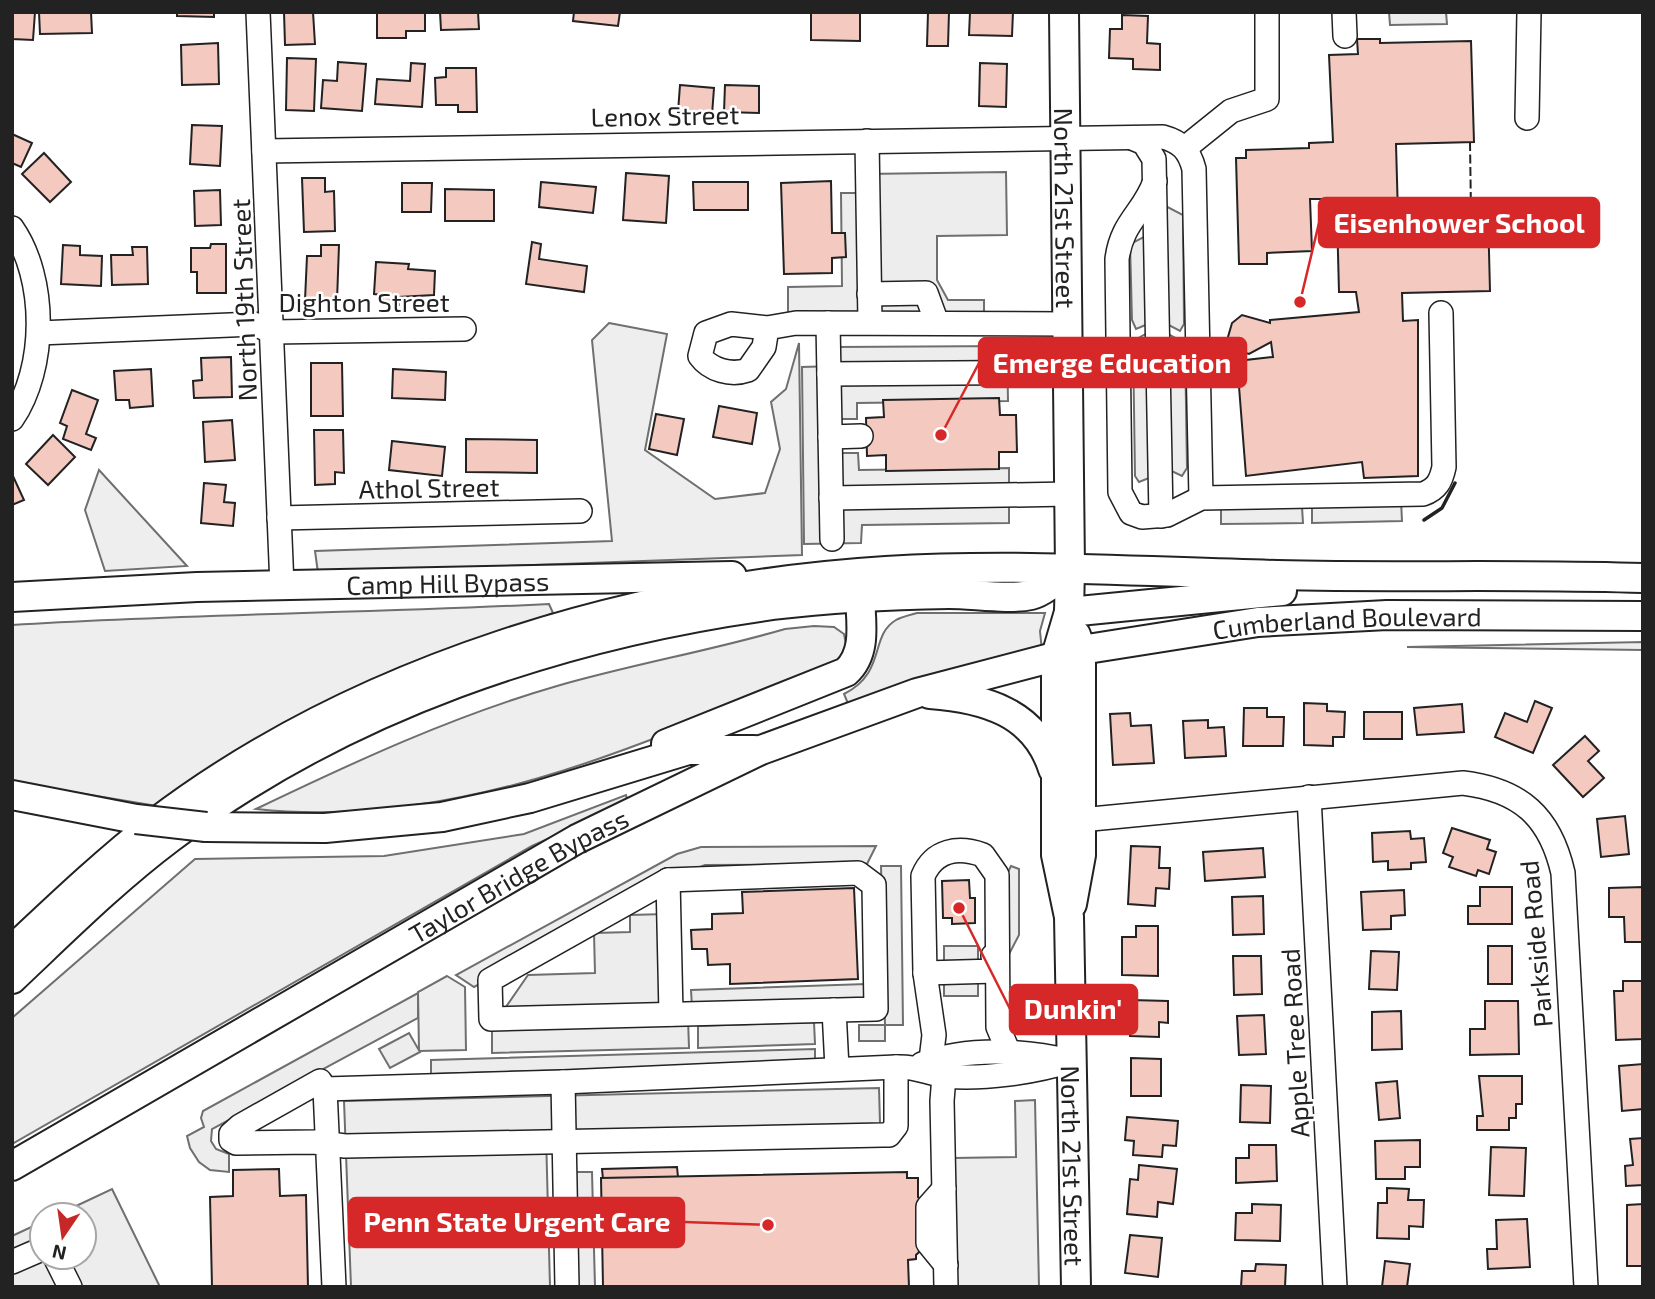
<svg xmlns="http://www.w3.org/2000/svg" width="1655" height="1299" font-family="'Exo 2',sans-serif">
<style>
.green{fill:#eee;stroke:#6f6f6f;stroke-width:2}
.parking{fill:#ededed;stroke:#6f6f6f;stroke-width:2}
.building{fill:#f3c9c0;stroke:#222;stroke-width:2}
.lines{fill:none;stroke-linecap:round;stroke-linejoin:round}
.minor-casing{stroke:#222;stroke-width:26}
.major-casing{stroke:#222;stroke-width:32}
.minor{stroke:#fff;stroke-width:23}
.major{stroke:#fff;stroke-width:28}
.major-bridge-casing{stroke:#222;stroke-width:32;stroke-linecap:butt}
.major-bridge{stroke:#fff;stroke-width:28}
.fence{stroke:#222;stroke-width:2;stroke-dasharray:9 3.5;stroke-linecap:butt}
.wall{stroke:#222;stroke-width:3.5}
.labels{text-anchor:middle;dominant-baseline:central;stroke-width:5;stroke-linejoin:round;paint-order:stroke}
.street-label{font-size:26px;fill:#222;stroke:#fff}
.leader{fill:none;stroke:#d62828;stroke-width:2.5}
.callout-dot{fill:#d62828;stroke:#fff;stroke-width:2.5}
.callout{fill:#d62828;stroke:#d62828;stroke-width:2.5}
.callout-label{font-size:28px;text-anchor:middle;font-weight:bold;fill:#fff}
</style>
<rect width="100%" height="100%" fill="#fff"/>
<g class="green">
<path d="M609,323L667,334L645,450L715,499L765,493L780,449L771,402L786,389L799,343L802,555L318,573L315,551L612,541L592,340Z"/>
<path d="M99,470L187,566L105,571L85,510Z"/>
<path d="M549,604L553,613L359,689L157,806L12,782V625C191,614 370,613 549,604Z"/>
<path d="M917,613H1045L1040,631L1042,651L849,706L844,694C887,672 869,636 896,620C901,617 910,615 917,613Z"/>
<path d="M814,626L834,627L844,634L846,644L839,661C655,740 462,831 256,809C354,762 453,716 557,686C633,664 710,651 785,629Z"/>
<path d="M1643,642V650L1407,647Z"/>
<path d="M626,795L628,803L532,846L12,1144V1018L195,859L384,856L524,834Z"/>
<path d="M447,976L465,987L466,1050L419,1051L418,992Z"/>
</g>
<g class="parking">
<path d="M1389,12H1446L1447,24L1390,25Z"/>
<path d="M1006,172L1007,235L937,236V280L948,300H984V316L788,317V287L842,286L841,193H866L865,174Z"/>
<path d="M1156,201L1183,215L1184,324L1180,331L1167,324L1166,333L1185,343L1187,468L1182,476L1161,466L1159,474L1139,482L1135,476L1133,341L1149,332L1148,324L1136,329L1132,320L1130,244L1156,231Z"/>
<path d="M1007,346L1008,401L857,403V419H829V453H858L859,470L1009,468V523L862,525L861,543L804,544L802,367L836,366V347Z"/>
<path d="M1401,500L1402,521L1312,523V507H1302L1303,523L1221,524V503Z"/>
<path d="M876,846L867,864L705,865L685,873L474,987L456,975L677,854L701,847Z"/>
<path d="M881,866H901L903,1025H885V1041H859V1025H885Z"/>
<path d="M1011,866L1019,869V935L1007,958L1001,886Z"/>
<path d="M665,914L668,1018H688L689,1048L492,1053V1027L528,975L595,973L594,933L630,932V915Z"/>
<rect x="944" y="946" width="34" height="50"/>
<path d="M866,984V1001L692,1007L691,990Z"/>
<path d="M418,993V1018L212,1129L211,1141L216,1149L229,1154V1172L210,1170L199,1162L190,1148L187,1136L204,1127L201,1118L203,1111Z"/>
<path d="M814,1022L815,1044L698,1048V1026Z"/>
<path d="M409,1033L420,1052L390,1068L379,1049Z"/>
<path d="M815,1049V1063L431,1074V1060Z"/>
<path d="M879,1088L880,1124L546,1134L550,1287H351L344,1101Z"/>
<path d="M1035,1100L1039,1287H957L954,1158L1016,1157L1015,1101Z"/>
<path d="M576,1172H592L595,1287H578Z"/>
<path d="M112,1189L160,1287H12V1236L42,1222V1257H84V1215H57Z"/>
</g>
<g class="building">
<path d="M12,12H35L33,40L12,39Z"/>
<path d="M39,12H91L92,33L40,34Z"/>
<path d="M177,12H214V17L177,16Z"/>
<path d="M284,12H313L315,44L285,45Z"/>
<path d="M377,12H425V31H406V38H377Z"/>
<path d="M440,12H478L479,29L441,30Z"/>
<path d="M574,12H620L618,26L573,21Z"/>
<path d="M811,12H860V41L811,40Z"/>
<path d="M928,12H949L948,46H927Z"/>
<path d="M970,12H1013L1012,36L969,35Z"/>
<path d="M1122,15L1148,16L1147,43L1160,44V70L1133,69V59L1109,58L1110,29H1122Z"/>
<path d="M1357,39H1380V43L1471,41L1474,142L1396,144L1398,215L1488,213L1490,291L1402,293L1403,321L1418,320V476L1364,478L1362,462L1246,476L1237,361L1273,357L1271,342L1249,354L1235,350L1228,337L1232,323L1242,315L1270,323V320L1359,312L1356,292H1339L1337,216L1334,217L1333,199H1310L1312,251L1267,253V264H1239L1236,158H1246V150L1309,148V143L1333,142L1329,55L1358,54Z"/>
<path d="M218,43L219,84L182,85L181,45Z"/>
<path d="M287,58L316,59L314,111L286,110Z"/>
<path d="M338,62L366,64L362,111L321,108L323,80L337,81Z"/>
<path d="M411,63L425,64L422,107L375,104L377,79L410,81Z"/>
<path d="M980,63L1007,64L1006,107L979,106Z"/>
<path d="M446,68H476L477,112H458V105H436L435,78L446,77Z"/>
<path d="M680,85L714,88L712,115L678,112Z"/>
<path d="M725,85L759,86V113L724,112Z"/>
<path d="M192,125L222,126L220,166L190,164Z"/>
<path d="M12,134L32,143L21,167L12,163Z"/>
<path d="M44,153L71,182L50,202L22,174Z"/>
<path d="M626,173L669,176L666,223L623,220Z"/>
<path d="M302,178H325V192L334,191L335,231L304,232Z"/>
<path d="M831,181L832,233H845L846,257L832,258V273L784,274L781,183Z"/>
<path d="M541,182L596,187L593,213L539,207Z"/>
<path d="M693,182H748V210H694Z"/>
<path d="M402,183H432L431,212H402Z"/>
<path d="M445,189L494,190V221H445Z"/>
<path d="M220,190L221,225L195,226L194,191Z"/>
<path d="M532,242L541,244L539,259L587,266L584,292L526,284Z"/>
<path d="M211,244H226V293H197V272H191V248H210Z"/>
<path d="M63,245L80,246V255L102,256L101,286L61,284Z"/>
<path d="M321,245H339L337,301L305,300L307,256H321Z"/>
<path d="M132,247H147L148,284L112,285L111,255H133Z"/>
<path d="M376,262L409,264L408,269L435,271L434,295L399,297V305L383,304V295L374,294Z"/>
<path d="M231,357L232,397L194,398L193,381L202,380L201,358Z"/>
<path d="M311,363H342L343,416H311Z"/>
<path d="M151,369L153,406L130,408L129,400H116L114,371Z"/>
<path d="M393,369L446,372L445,400L392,398Z"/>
<path d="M72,390L98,400L86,434L96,438L91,450L63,439L67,426L60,423Z"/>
<path d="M999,398L1000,415H1016L1017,452H999V469L886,471V455L867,456L866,418L884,417L883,400Z"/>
<path d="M719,406L757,413L752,444L713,437Z"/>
<path d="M656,414L684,419L677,455L649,449Z"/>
<path d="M232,420L235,460L205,462L203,422Z"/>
<path d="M314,430H343L344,473L335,472V484L315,485Z"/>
<path d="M53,435L75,457L48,485L26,464Z"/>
<path d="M466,439L537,440V473L466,472Z"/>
<path d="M392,441L445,447L442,476L389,470Z"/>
<path d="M12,474L24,500L12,505Z"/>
<path d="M204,483L226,485L224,502L235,503L233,526L201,523Z"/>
<path d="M1535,701L1552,708L1533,753L1495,737L1505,713L1527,722Z"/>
<path d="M1304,703L1327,704V711L1345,712L1344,737H1333V746L1304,745Z"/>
<path d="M1462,704L1464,732L1417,735L1414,708Z"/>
<path d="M1244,708H1267V717H1284L1283,746H1243Z"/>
<rect x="1364" y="712" width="38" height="27"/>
<path d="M1130,713L1131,726L1151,725L1154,763L1113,765L1110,714Z"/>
<path d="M1208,720V728L1224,727L1226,756L1185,758L1183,721Z"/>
<path d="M1585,736L1599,751L1588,761L1604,778L1583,797L1553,765Z"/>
<path d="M1625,816L1629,854L1601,857L1597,819Z"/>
<path d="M1452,828L1490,840L1487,849L1496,852L1489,874L1478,870L1476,876L1449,867L1453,857L1443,853Z"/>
<path d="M1410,831L1411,839L1424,838L1426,862L1411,863V869L1388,870V861L1373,862L1372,833Z"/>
<path d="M1131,846L1160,847L1159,868H1170L1169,889L1156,888L1155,906L1128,904Z"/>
<path d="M1263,848L1265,877L1205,881L1203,852Z"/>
<path d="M969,880L970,898H975V923L952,924V918H943L942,881Z"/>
<path d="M1480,887H1512V924H1468V906H1480Z"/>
<path d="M1643,887V942H1625L1624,917H1609V888Z"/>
<path d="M854,888L858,979L730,984V964L708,965L707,949H692L691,930L712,929V914L743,913L742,892Z"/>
<path d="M1404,890L1405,915L1391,916V929L1363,930L1361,892Z"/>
<path d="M1263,896L1264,934L1233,935L1232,897Z"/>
<path d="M1136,926H1158V976L1122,975V937H1136Z"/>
<rect x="1488" y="946" width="24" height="38"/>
<path d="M1371,951L1399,952L1397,990L1369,989Z"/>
<path d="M1233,956H1261L1262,994L1234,995Z"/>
<path d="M1623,981H1643V1039L1616,1040L1614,991H1623Z"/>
<path d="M1131,1000L1168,1001V1023L1159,1022V1037L1130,1036Z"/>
<path d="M1485,1001H1518L1519,1054L1470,1055V1029H1485Z"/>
<path d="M1401,1011L1402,1049L1372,1050V1012Z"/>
<path d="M1264,1015L1266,1054L1239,1055L1237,1016Z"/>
<path d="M1131,1058L1161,1059V1096H1131Z"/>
<path d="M1643,1064V1109L1622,1111L1619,1066Z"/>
<path d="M1479,1076H1522V1104H1516V1118H1509V1130H1477V1116H1483Z"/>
<path d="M1397,1081L1400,1118L1379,1120L1376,1083Z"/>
<path d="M1241,1085L1271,1086L1270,1123L1240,1122Z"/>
<path d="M1127,1117L1178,1121L1176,1146L1163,1145L1162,1157L1133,1155L1134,1141L1125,1140Z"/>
<path d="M1643,1138V1185L1626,1186L1625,1166L1633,1165L1630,1139Z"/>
<path d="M1420,1140V1167H1405V1179H1376L1375,1141Z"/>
<path d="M1249,1145H1276L1277,1181L1236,1183V1158H1249Z"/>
<path d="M1491,1147L1526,1148L1524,1196L1489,1195Z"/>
<path d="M1139,1165L1177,1169L1173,1204L1158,1202L1157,1217L1127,1214L1130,1179L1138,1180Z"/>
<path d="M677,1167L678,1177L603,1179L602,1169Z"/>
<path d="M279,1169L280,1196L306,1195L308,1287H212L210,1197L233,1196V1170Z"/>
<path d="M907,1172V1178H918V1197L933,1212L934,1238L916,1255V1259L908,1260L909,1287H603L601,1178Z"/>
<path d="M1387,1188L1409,1189L1408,1200H1424L1423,1227L1409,1226V1239L1377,1238L1378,1203H1387Z"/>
<path d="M1252,1204L1281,1205L1280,1241L1235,1240L1236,1213H1252Z"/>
<path d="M1643,1204V1266H1627V1205Z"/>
<path d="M1527,1219L1530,1267L1488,1269L1487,1249H1497L1496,1220Z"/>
<path d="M1130,1235L1162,1238L1158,1277L1125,1273Z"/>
<path d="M1385,1261L1410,1264L1407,1287H1382Z"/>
<path d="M1256,1264L1286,1265L1285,1287H1241L1242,1271H1255Z"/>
</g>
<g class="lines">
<g class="minor-casing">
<g id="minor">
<path d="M258,12L282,586"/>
<path d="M1344,12L1345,36"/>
<path d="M1527,118L1529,12"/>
<path d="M1132,138L1144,143L1154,159L1161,516"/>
<path d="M867,141L870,322"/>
<path d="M1185,148L1231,111L1267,99V12"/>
<path d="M264,151L1163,137C1181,142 1189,150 1194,169L1201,498"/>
<path d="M1155,181C1144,213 1122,221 1117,259L1120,492L1131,513L1142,517L1167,515L1201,498L1423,494C1437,489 1441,481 1444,467L1441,313"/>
<path d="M12,228C47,278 47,368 12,419"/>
<path d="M869,294L926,293L937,323"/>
<path d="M828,323L832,539"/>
<path d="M767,328L764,347L748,370C731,376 710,370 700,356L706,333L731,324L767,328L796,323L1068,324"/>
<path d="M39,333L254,324L273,332L464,329"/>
<path d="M829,374L1069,372"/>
<path d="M830,437L861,436"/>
<path d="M831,498L1070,494"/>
<path d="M279,518L580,511"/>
<path d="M1309,797L1335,1287"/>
<path d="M1081,820L1463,783C1520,790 1550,816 1563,873L1586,1287"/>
<path d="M858,873L874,885L876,1009L491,1019L490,980L668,880Z"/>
<path d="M668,880L671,1014"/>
<path d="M925,973L996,971L993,956"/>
<path d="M834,1010L837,1068"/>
<path d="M931,1060L934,1035L925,973L923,876C934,850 958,846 983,855L997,875L998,1027L1009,1053"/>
<path d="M922,1064C967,1047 1023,1050 1070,1061"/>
<path d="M944,1076L942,1101L946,1287"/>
<path d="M563,1082L567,1287"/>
<path d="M325,1089L563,1082L896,1067C915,1066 927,1073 945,1076C982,1080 1035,1072 1070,1061"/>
<path d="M944,1189L928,1207V1243L946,1265"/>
<path d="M55,1257L70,1287"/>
<path d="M12,1262L42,1249"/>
<path d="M334,1287L325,1089L320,1081L240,1126L231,1134V1140L236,1143L314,1142L345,1146L883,1135H889L896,1126V1067"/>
</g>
</g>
<g class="major-casing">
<g id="major">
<path id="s1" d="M1064,12L1070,569L1069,612L1056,656V855L1069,917L1076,1287"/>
<path id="s2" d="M12,597L197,587L732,576"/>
<path d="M1069,612L1282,591"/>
<path d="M930,694C984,698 1035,712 1053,769"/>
<path d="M666,744L846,672C867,653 861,623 860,597"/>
<path d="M12,795L136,819"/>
<path d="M206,827L325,828L442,817L530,798L688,750H754"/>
<path d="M1072,904L1081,855V650L1076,635"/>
<path d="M12,950C59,906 105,862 155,823C359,668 633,587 886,571C1016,563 1147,572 1277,575C1399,578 1521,574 1643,578"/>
<path d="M12,979C63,931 114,880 170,838C343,707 560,634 773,605C831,598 890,595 949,594C973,594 1009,600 1031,595C1044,592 1060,577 1070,569"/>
<path id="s3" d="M12,1166L577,839L761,750L917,693L1081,650L1258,622L1387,615L1643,616"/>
</g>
</g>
<use href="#minor" class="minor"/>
<use href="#major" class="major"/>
<g class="major-bridge-casing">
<path id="major-bridge" d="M136,819L206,827"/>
</g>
<use href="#major-bridge" class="major-bridge"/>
<path class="fence" d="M1470,142L1471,214"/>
<path class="wall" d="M1424,520L1442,508L1455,483"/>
</g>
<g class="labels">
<g class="street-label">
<text transform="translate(665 115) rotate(-1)">Lenox Street</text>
<text stroke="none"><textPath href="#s1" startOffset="196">North 21st Street</textPath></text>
<text transform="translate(243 300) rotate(-92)">North 19th Street</text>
<text x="364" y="301">Dighton Street</text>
<text transform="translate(429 487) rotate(-1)">Athol Street</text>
<text stroke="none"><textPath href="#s2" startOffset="436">Camp Hill Bypass</textPath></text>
<text stroke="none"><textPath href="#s3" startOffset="1461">Cumberland Boulevard</textPath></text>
<text stroke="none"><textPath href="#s3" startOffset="584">Taylor Bridge Bypass</textPath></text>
<text transform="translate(1535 944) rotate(-95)">Parkside Road</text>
<text transform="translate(1294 1043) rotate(-93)">Apple Tree Road</text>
<text stroke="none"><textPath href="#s1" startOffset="1157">North 21st Street</textPath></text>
</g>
</g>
<path class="leader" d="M1300 302L1319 223M941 435L979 363M959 908L1010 1009M768 1225L684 1222"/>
<g class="callout-dot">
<circle cx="1300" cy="302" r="7"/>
<circle cx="941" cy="435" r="7"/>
<circle cx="959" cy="908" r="7"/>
<circle cx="768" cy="1225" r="7"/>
</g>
<g class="callout">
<rect x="1319" y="198" width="280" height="49" rx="7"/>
<rect x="979" y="338" width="267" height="49" rx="7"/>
<rect x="1010" y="985" width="127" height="49" rx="7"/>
<rect x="349" y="1198" width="335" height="49" rx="7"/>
</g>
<g class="callout-label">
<text x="1459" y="233">Eisenhower School</text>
<text x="1112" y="373">Emerge Education</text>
<text x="1073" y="1019">Dunkin'</text>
<text x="517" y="1232">Penn State Urgent Care</text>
</g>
<rect width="1655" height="1299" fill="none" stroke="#222222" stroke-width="28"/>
<g transform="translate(63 1236) rotate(193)"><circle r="33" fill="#ffffff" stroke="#a7a7a7" stroke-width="2"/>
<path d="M0-5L12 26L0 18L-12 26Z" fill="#c62828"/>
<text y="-10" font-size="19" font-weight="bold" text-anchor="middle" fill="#222222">N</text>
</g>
</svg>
